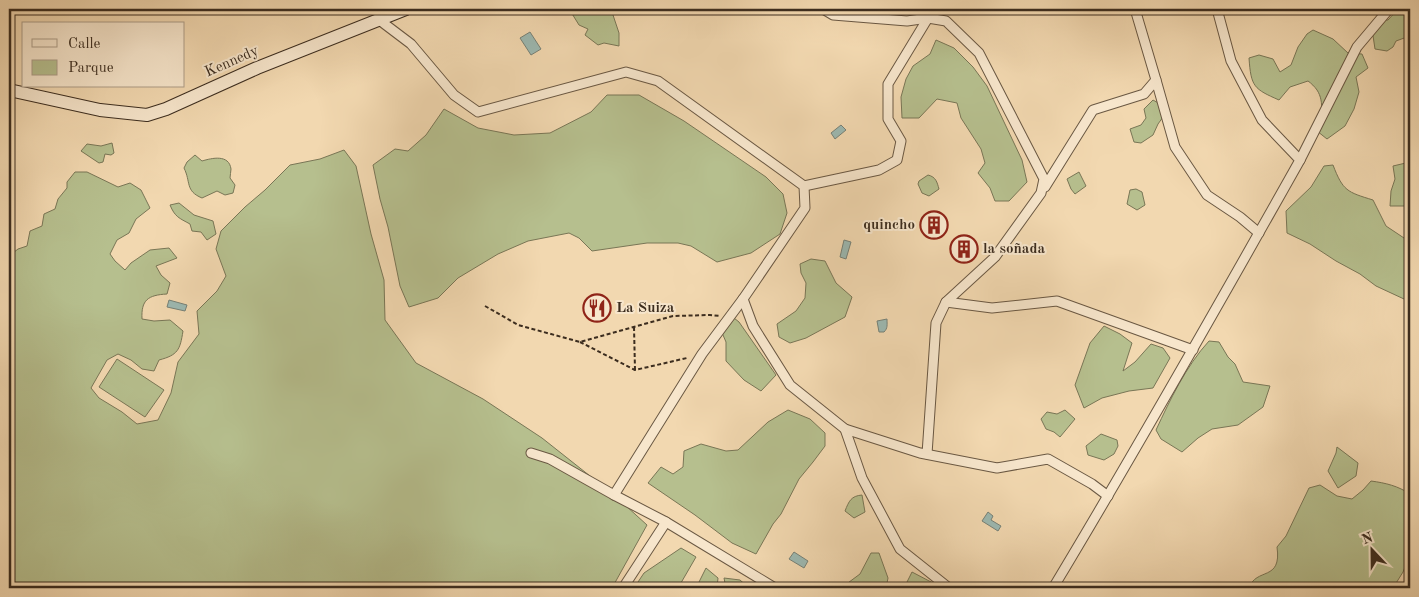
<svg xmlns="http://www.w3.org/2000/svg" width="1419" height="597" font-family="'Old Standard TT',serif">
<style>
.green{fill:#b6bf8e;stroke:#797656}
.water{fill:#9cb9b2;stroke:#768177}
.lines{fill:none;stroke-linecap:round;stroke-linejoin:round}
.street-casing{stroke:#6a5843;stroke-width:11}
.secondary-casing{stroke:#3c2d1f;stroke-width:14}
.path{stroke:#3c2d1f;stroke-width:2;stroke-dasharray:4 2.5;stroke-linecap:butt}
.street{stroke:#f7e6cc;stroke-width:9}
.secondary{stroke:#f7e6cc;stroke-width:12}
.labels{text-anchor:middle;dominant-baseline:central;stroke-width:4;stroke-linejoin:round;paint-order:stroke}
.street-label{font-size:15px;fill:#3c2d1f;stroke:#f7e6cc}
.poi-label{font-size:15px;font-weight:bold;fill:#3c2d1f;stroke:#f7e6cc;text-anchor:start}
</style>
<rect width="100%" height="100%" fill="#f2d8b0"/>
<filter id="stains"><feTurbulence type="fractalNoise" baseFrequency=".004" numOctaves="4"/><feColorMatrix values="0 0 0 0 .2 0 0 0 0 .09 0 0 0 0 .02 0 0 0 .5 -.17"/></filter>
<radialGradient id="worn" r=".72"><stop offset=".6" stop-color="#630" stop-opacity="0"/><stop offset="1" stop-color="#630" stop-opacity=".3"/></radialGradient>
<g class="green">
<path d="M564,9H611L619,33V46L604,43L598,45L585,35L588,29L579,25L571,12Z"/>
<path d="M1398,9H1410V29L1407,37L1396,41L1393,47L1387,51L1375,49L1372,29L1378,20H1388Z"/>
<path d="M1313,30L1333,39L1348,53L1362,54L1368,68L1356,77L1359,92L1354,109L1345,126L1327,139L1317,131C1321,119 1325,102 1317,90C1315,87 1311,83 1308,81L1290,87L1279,100C1254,89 1251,87 1249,58L1259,55L1273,59L1280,72L1291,65L1298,47L1307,34Z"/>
<path d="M936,40L954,48L973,67L987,86L1022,160L1027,182L1009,201H995L990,188L978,173L985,163L981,149L961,118L957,103L937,99L919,118H902L901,97L906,79L913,66L930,54Z"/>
<path d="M607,95H639L684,121L766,177L783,194L787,213L780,234L751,253L717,262L691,246L678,243H647L592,251L579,238L569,233L528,241L498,254L458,278L438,298L409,307L400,286L388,227L380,199L373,165L395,149L408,151L426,135L444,109L478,128L514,135L550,133L591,112Z"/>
<path d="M1153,100L1160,104L1163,117L1158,124L1153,135L1141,143L1134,142L1130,129L1141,125L1146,118L1144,109Z"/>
<path d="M112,143L114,153L111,155L105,154L103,162L99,163L81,151L87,144L101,146Z"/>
<path d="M344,150L356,166L371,234L384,280L385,320L416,363L483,399L542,438L614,495L647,525L612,588H9V256L18,249L27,246L30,231L42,226L44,214L55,209L58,199L67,188V182L75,172H87L118,187L130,183L141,190L150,208L136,219L129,233L117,240L110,254L115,261L125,270L131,263L150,250L169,248L177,258L156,266L161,275L170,283L167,294C148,295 141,300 142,319L154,321L170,320L183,331C180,350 178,355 159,360L154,371L142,369L131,360L118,354L107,360L91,388L99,398L122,412L137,424L158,420L171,393L178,362L199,334L197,311L217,291L226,276L216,249L221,231L245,207L265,190L290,165L320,159Z"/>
<path d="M195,155L202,161C212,158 229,154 231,169C231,172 230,175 230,178L235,185L233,193L225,195L217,191L202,198C185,191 191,182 184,168L187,162Z"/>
<path d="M1410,162V202L1406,206H1390L1391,191L1395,179L1393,166Z"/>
<path d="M1333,165C1343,191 1347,192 1373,200L1386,226L1410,242V291L1404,299L1376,286L1360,274L1336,261L1310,244L1287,233L1286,211L1311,187L1324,166Z"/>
<path d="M1079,172L1086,186L1075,194L1071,189L1067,179Z"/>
<path d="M928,175C936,177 937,182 939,189L929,196L922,193L918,184L919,181Z"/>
<path d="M1136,189L1142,192L1145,205L1137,210L1127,204L1130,190Z"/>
<path d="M179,203L194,215L213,221L216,234L207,240L201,232L192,231L190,224C179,218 175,217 170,205Z"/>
<path d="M811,259L825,261L836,283L852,297L845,317L806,338L790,343L779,337L777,324L796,311L805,298L806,283L801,273L800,264Z"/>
<path d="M734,318L739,322L776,375L761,391L744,380L726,361V342L720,328Z"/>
<path d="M1104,326L1120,334L1132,343L1123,371L1135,362L1151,344L1163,348L1170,358L1153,388L1129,391L1102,398L1084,408L1075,385L1090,343Z"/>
<path d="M1209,341L1219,342L1228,357L1235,364L1243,382L1270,386L1263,407L1238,425L1212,429L1198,438L1182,452L1161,439L1156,430C1170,400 1186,366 1209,341Z"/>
<path d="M117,359L164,390L145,417L99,387Z"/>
<path d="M788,410L810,419L825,433V446L813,462L799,479L781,514L773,524L756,554L732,543L695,515L648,483L661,467L673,474L683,467L684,451L701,444L726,451L738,450L768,422Z"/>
<path d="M1065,410L1075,419L1060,437L1054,432L1046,429L1041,419L1047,412L1057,414Z"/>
<path d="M1101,434L1117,440L1118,446L1114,454L1104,460L1088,455L1086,446Z"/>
<path d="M1337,447L1358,463L1356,476L1338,488L1328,471L1336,453Z"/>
<path d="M1371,481C1386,483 1398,486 1410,494V555L1403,572L1393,588H1249C1256,567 1282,582 1277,547L1286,536L1309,488L1320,485L1337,496L1352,499L1363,490Z"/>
<path d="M862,495L865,512L854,518L845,511C849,501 851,496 862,495Z"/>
<path d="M681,548L696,557L678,588H634L644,573Z"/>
<path d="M871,553H879L888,578L886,588H841L860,574Z"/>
<path d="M706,568L718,578L717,588H696Z"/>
<path d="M912,572L933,583L940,588H894L906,584Z"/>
<path d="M724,578L740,580L749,588H726Z"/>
</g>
<g class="water">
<path d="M530,32L541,49L531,55L520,38Z"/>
<path d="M841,125L846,130L835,139L831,133Z"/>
<path d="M844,240L851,242L846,259L840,257Z"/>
<path d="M169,300L187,305L185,311L167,307Z"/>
<path d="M887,319C887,325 888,328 884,332H879L877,321Z"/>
<path d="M988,512L993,516L991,520L1001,526L998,531L982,521Z"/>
<path d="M794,552L808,561L804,568L789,559Z"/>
</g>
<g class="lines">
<g class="street-casing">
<g id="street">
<path d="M823,9L833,15L907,21L928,18L933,9"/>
<path d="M378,19L411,44L454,95L478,112L626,72L658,81L804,186L805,208L743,299L753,326L790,385L845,429L920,453L997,468L1048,459L1092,484L1108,496"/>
<path d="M1156,80L1175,147L1207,195L1240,217L1259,233"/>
<path d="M1300,160L1357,47L1389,9"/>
<path d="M804,186L879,170L897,160L901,141L888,119V84L928,18L946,21L979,53L1044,179L1041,193L995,257L946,302L936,323L927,454"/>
<path d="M1045,187L1093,110L1144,94L1156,80L1135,9"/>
<path d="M946,302L992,308L1057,301L1193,350"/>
<path d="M845,429L862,478L900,549L949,588"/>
<path d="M531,453L550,459L614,495L666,522L775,588"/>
<path d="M614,495L702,354L743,299"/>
<path d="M623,588L666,522"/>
<path d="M1053,588C1138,447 1219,304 1300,160L1262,120L1231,61L1217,9"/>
</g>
</g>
<g class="secondary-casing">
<path id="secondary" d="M9,90L100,110L147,115L166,109L257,68L406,9"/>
</g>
<g class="path">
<path d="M485,306L518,325L580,342L673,316L710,315L720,316"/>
<path d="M634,327L635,370"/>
<path d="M580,342L635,370L687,358"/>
</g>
<use href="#street" class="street"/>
<use href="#secondary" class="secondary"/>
</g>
<defs>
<g id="building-ring" transform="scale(1.4375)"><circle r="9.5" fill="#f7e6cc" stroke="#8f2418" stroke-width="1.5"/><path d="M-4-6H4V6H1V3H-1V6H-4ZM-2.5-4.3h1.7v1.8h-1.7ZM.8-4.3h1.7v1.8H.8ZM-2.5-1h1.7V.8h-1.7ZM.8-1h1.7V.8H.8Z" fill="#8f2418"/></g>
<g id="restaurant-ring" transform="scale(1.4375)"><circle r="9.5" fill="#f7e6cc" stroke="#8f2418" stroke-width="1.5"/><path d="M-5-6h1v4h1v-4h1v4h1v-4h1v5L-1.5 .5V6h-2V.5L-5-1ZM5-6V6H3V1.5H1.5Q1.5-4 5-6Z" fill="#8f2418"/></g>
</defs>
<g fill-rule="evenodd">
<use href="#building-ring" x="934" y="225"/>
<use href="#building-ring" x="964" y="249"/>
<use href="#restaurant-ring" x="597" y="308"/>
</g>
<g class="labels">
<g class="street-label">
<text transform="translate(232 62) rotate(-24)">Kennedy</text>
</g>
<g class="poi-label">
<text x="915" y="225" text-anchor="end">quincho</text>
<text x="983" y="249">la soñada</text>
<text x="616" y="308">La Suiza</text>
</g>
</g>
<rect width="1419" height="597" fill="none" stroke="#f2d8b0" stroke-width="30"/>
<rect x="10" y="10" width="1399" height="577" fill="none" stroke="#3c2d1f" stroke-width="2.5"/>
<rect x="15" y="15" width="1389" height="567" fill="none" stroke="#3c2d1f"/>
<rect x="22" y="22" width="162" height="65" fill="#f7e6cc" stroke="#ac9c87"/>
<rect x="32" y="39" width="25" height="8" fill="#f7e6cc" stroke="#ac9c87"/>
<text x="68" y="48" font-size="15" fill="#3c2d1f">Calle</text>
<rect x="32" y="60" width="25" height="15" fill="#b6bf8e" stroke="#ac9c87"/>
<text x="68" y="72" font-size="15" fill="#3c2d1f">Parque</text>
<g transform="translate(1372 550) rotate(338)" stroke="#f7e6cc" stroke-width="4" paint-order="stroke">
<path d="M0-4L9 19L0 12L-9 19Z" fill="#3c2d1f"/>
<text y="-8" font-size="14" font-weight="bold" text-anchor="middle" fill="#3c2d1f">N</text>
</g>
<rect width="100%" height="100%" filter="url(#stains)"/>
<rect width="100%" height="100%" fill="url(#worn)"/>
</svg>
